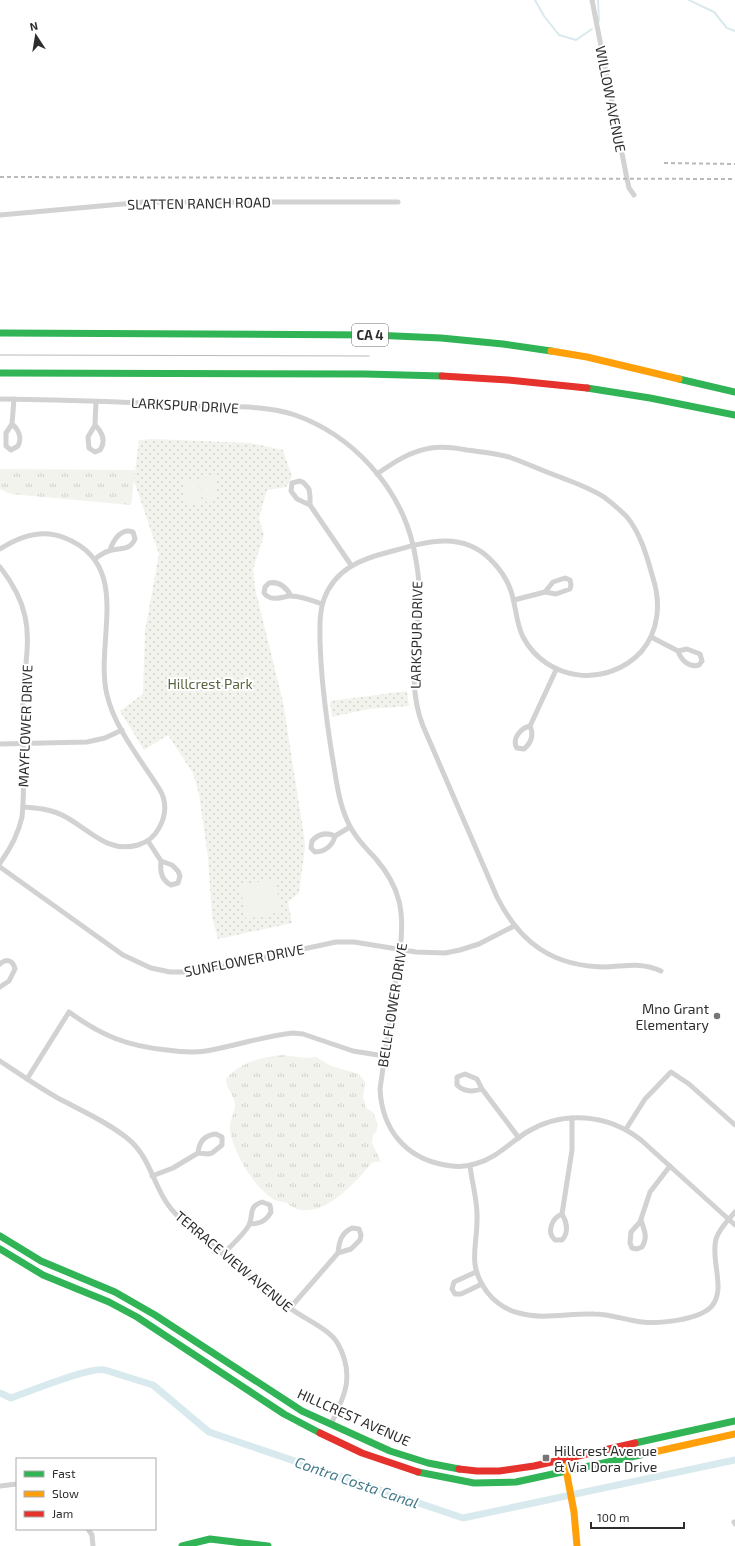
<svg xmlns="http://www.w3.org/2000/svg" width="735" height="1546" font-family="'Exo 2',sans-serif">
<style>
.grass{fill:url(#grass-tufts)}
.park{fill:url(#park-dots)}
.garden{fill:#f1f3ec}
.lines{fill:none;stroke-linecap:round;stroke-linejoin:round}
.stream{stroke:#d9eaef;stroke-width:2}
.canal{stroke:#d9eaef;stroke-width:7}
.street{stroke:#d2d2d2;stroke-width:5}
.fast{stroke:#30b455;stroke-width:7}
.slow{stroke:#ff9f0a;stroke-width:7}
.jam{stroke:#e5322d;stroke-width:7}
.tram{stroke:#b9b9b9;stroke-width:1}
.rail{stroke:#b9b9b9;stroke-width:2;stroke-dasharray:4 3;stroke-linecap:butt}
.poi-dot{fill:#767676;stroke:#fff;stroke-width:1.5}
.labels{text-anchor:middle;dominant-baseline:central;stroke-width:4;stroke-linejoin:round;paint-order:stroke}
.shield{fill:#fff;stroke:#6c6c6c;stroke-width:1}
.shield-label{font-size:13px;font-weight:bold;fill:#2d2d2d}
.street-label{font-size:14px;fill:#2d2d2d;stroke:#fff}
.park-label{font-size:14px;fill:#56653e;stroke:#fff}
.poi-label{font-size:14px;fill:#2d2d2d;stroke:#fff;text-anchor:end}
.water-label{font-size:15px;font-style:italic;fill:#427889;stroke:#fff}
</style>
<defs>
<pattern id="grass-tufts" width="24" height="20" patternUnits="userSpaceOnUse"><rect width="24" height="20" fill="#f1f3ec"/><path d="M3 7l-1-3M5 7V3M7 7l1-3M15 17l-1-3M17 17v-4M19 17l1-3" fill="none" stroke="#cfd1cb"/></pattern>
<pattern id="park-dots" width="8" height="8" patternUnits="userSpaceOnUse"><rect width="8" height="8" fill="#f1f3ec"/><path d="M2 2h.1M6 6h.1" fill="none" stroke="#cfd1cb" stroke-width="1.8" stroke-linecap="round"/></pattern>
</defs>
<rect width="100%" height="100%" fill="#fff"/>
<g class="grass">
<path d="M0,469L135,470L131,505L11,494L0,489Z"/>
<path d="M283,1055L306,1058L316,1057L331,1066L359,1074L365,1082L363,1097L366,1108L373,1112L378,1125L376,1132L373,1135L372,1143L381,1162H375L372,1163C357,1180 341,1199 319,1208C312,1210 301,1212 295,1208C292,1207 290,1205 287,1203C283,1201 278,1202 273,1199C254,1187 234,1154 230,1131C229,1121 235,1113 235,1104C234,1095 226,1088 226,1079C240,1062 262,1057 283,1055Z"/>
</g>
<g class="park">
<path d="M152,439L250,443L283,450L292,477L286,487L267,490L259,518L264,535L253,569L255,588L283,702L304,836L305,847L299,893L288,902L292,923L218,939L212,916L208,857L199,794L193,773L168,735L144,750L120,711L143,694L145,631L159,554L134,481L139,440Z"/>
<path d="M407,691L409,706L368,709L332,717L330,701Z"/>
</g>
<g class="garden">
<path d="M215,477L217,501L203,502L200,478Z"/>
<path d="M198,479L200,503L186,504L183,480Z"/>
<path d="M275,879L281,912L246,919L240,885Z"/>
</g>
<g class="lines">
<g class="stream">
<path d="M535,0L544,16L559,35L576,40L592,29"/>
<path d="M598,0L599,21"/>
<path d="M689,0L714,12L727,28L735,31"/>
</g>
<path class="canal" d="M0,1393L11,1398C28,1392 91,1366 105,1370L153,1385L209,1432L463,1518L735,1460"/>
<g class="street">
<path d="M592,0L627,179L629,188L634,195"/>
<path d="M0,215L145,202H398"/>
<path d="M0,399C66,400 133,402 199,406C230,407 265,405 295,415C352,435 399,486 413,545C416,559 419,574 419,588C420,635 405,681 423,726L497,897C520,943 553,967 607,967C628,966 641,962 661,971"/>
<path d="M12,424C19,430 22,438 18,446L11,450L6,446V433L12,424L14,399"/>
<path d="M95,425C102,432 106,441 100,450L95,452L89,448L88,437L95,425L96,402"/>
<path d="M377,474C394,462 411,451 431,448C444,446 455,448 467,450C481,452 496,453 509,457C526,463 543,471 560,477C575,483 590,488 604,497C612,503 620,510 627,517C641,534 647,557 653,578C661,603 659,631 641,652C607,688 547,682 523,637C516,623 516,606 511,591C507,579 500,569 491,560C462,530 425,542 389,552C361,559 335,569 324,599C319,613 320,627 320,641C321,680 326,717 332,755C336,777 338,800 347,820C353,835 365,847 376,859C400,887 405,912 400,949L380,1089C382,1129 405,1158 445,1165C455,1167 465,1167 475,1164C497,1158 509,1143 527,1132C563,1110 608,1114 641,1140L735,1225"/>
<path d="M310,505L297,499L291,491L292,483L300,481L304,483L309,489L310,496V505L351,565"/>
<path d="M0,549C20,536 42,528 65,538C134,565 94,642 107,695C115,729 142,761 160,790C167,802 166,816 159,828C155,836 148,842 138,845C107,854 89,829 64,816C51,809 37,808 23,807"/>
<path d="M95,559C99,556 104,552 109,551C119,547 129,552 135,539L133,532C121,527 113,541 110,550"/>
<path d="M0,567C11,581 21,598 25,616C31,643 24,670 23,698C22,737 26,778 22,817C18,835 11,848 0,863"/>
<path d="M565,578L570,580L571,585L570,589L556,594L545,592L553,582Z"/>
<path d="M291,596C286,587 279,581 269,583L265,587L264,593C272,603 282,596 291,596C299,596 314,601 322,604"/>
<path d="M514,600L545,592"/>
<path d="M651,637L678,651"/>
<path d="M687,649L700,654L702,661L699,665C689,668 681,660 678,651Z"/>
<path d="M530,726C534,735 532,742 524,749L517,748C511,739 521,728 530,726Z"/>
<path d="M530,726L556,670"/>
<path d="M0,744L87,742L105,738L122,730"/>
<path d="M335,836C326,832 318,834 312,841L311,848L315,852C325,852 333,845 335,836L350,827"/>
<path d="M148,841L161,861L172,865L178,871L180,876L178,883L171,885C161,880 160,871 161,861"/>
<path d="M0,867L123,955L151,968L170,972H189L205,970L336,942H354L416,952L445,953L460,950L479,944L514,926"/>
<path d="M0,964C6,958 13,960 15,969L9,981L0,987"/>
<path d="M0,1061C18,1073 37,1086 56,1097C80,1110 106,1121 127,1138C154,1159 153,1195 180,1218C216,1248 252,1280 290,1308C304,1319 330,1329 338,1344C355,1375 345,1396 331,1424"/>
<path d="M27,1079L69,1012C102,1036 127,1046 167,1050C180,1052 193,1053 206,1051C235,1046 264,1036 293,1033L303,1034L353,1051L384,1056"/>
<path d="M482,1089C473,1092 464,1092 457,1085V1077L465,1074L477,1079L482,1089L519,1138"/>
<path d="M626,1129L645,1099L671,1072L689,1084L735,1125"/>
<path d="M470,1166C472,1183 478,1202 477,1220C477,1249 467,1264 487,1292C495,1302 506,1310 519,1313C543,1320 569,1313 594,1314C610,1314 626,1320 642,1322C659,1324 698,1320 711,1307C727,1290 710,1260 716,1239C719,1229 728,1220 735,1212"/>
<path d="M152,1176L173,1168L198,1153L208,1154L212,1153L222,1145V1137L216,1134C204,1135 199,1142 198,1153"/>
<path d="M562,1214C552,1218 546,1232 555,1240H562C569,1233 567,1222 562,1214L572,1150V1118"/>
<path d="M641,1219C643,1230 649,1235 642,1247L637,1249L632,1248L630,1243L631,1232L640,1222L650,1192L670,1166"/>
<path d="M223,1254C230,1247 245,1233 249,1225C254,1216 247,1207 262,1202L270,1205L271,1212C266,1221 260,1224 250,1224"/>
<path d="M476,1272L454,1282L452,1289L455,1294H461L482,1284"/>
<path d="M290,1308L338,1253L351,1249L360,1240L361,1235L359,1229L352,1228C341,1233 339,1242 338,1253"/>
<path d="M0,1486L17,1484"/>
<path d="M734,1522L735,1524"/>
<path d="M88,1529L92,1535L93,1546"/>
</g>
<g class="fast">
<path d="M0,333L373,335L441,338L503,344L551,351"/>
<path d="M0,373L365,374L442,376"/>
<path d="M679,379L735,392"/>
<path d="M587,388L650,398L735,415"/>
<path d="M0,1236L41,1261L115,1292L155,1315L302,1411L390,1451L428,1463L459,1469"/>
<path d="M0,1249L43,1275L109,1302L137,1317L284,1414L320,1433"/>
<path d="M635,1443L735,1421"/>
<path d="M418,1472L474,1483L516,1482L654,1452"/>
<path d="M182,1546L210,1539L268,1546"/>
</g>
<g class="slow">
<path d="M551,351L587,357L679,379"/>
<path d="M654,1452L735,1434"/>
<path d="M564,1459L574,1512L577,1546"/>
</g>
<g class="jam">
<path d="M442,376L508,380L587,388"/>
<path d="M320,1433L362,1453L418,1472"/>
<path d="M459,1469L477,1471H499L534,1466L635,1443"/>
</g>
<path class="tram" d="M0,355L369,356"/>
<g class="rail">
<path d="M664,163L735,164"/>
<path d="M0,177L735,179"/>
</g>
</g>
<g class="poi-dot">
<circle cx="717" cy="1016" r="4"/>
<rect x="542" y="1454" width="8" height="8" rx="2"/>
</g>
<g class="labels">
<rect class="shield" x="352" y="324" width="36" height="22" rx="3"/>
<g class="shield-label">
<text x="370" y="335">CA 4</text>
</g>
<g class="street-label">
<text transform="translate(611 99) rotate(79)">WILLOW AVENUE</text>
<text transform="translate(199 203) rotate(-1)">SLATTEN RANCH ROAD</text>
<text transform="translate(185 405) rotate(3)">LARKSPUR DRIVE</text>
<text transform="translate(416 635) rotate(-89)">LARKSPUR DRIVE</text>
<text transform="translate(25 726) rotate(-88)">MAYFLOWER DRIVE</text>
<text transform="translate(244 960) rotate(-11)">SUNFLOWER DRIVE</text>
<text transform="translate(392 1005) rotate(-81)">BELLFLOWER DRIVE</text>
<text transform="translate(234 1261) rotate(40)">TERRACE VIEW AVENUE</text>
<text transform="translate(354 1417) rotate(24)">HILLCREST AVENUE</text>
</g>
<g class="park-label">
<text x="210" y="683">Hillcrest Park</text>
</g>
<g class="poi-label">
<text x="709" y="1008">Mno Grant<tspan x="709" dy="16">Elementary</tspan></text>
<text x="554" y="1450" text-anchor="start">Hillcrest Avenue<tspan x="554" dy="16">&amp; Via Dora Drive</tspan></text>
</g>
<g class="water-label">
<text transform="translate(357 1482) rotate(19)">Contra Costa Canal</text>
</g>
</g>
<rect x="16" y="1458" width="140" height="72" fill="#ffffff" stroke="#ababab"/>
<rect x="24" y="1471" width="20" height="6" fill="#30b455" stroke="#ababab"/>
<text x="52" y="1478" font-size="12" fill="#2d2d2d">Fast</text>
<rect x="24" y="1491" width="20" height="6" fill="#ff9f0a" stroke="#ababab"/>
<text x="52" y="1498" font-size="12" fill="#2d2d2d">Slow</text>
<rect x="24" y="1511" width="20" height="6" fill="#e5322d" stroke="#ababab"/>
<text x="52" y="1518" font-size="12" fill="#2d2d2d">Jam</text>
<g transform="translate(36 36) rotate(348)" stroke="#ffffff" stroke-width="3" paint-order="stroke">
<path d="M0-3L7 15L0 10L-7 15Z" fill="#2d2d2d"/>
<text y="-6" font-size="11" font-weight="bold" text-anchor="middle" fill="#2d2d2d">N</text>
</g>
<path d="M591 1522v6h93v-6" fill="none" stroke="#2d2d2d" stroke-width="2"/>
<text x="597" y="1522" font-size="12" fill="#2d2d2d" stroke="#ffffff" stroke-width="3" paint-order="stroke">100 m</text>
</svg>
